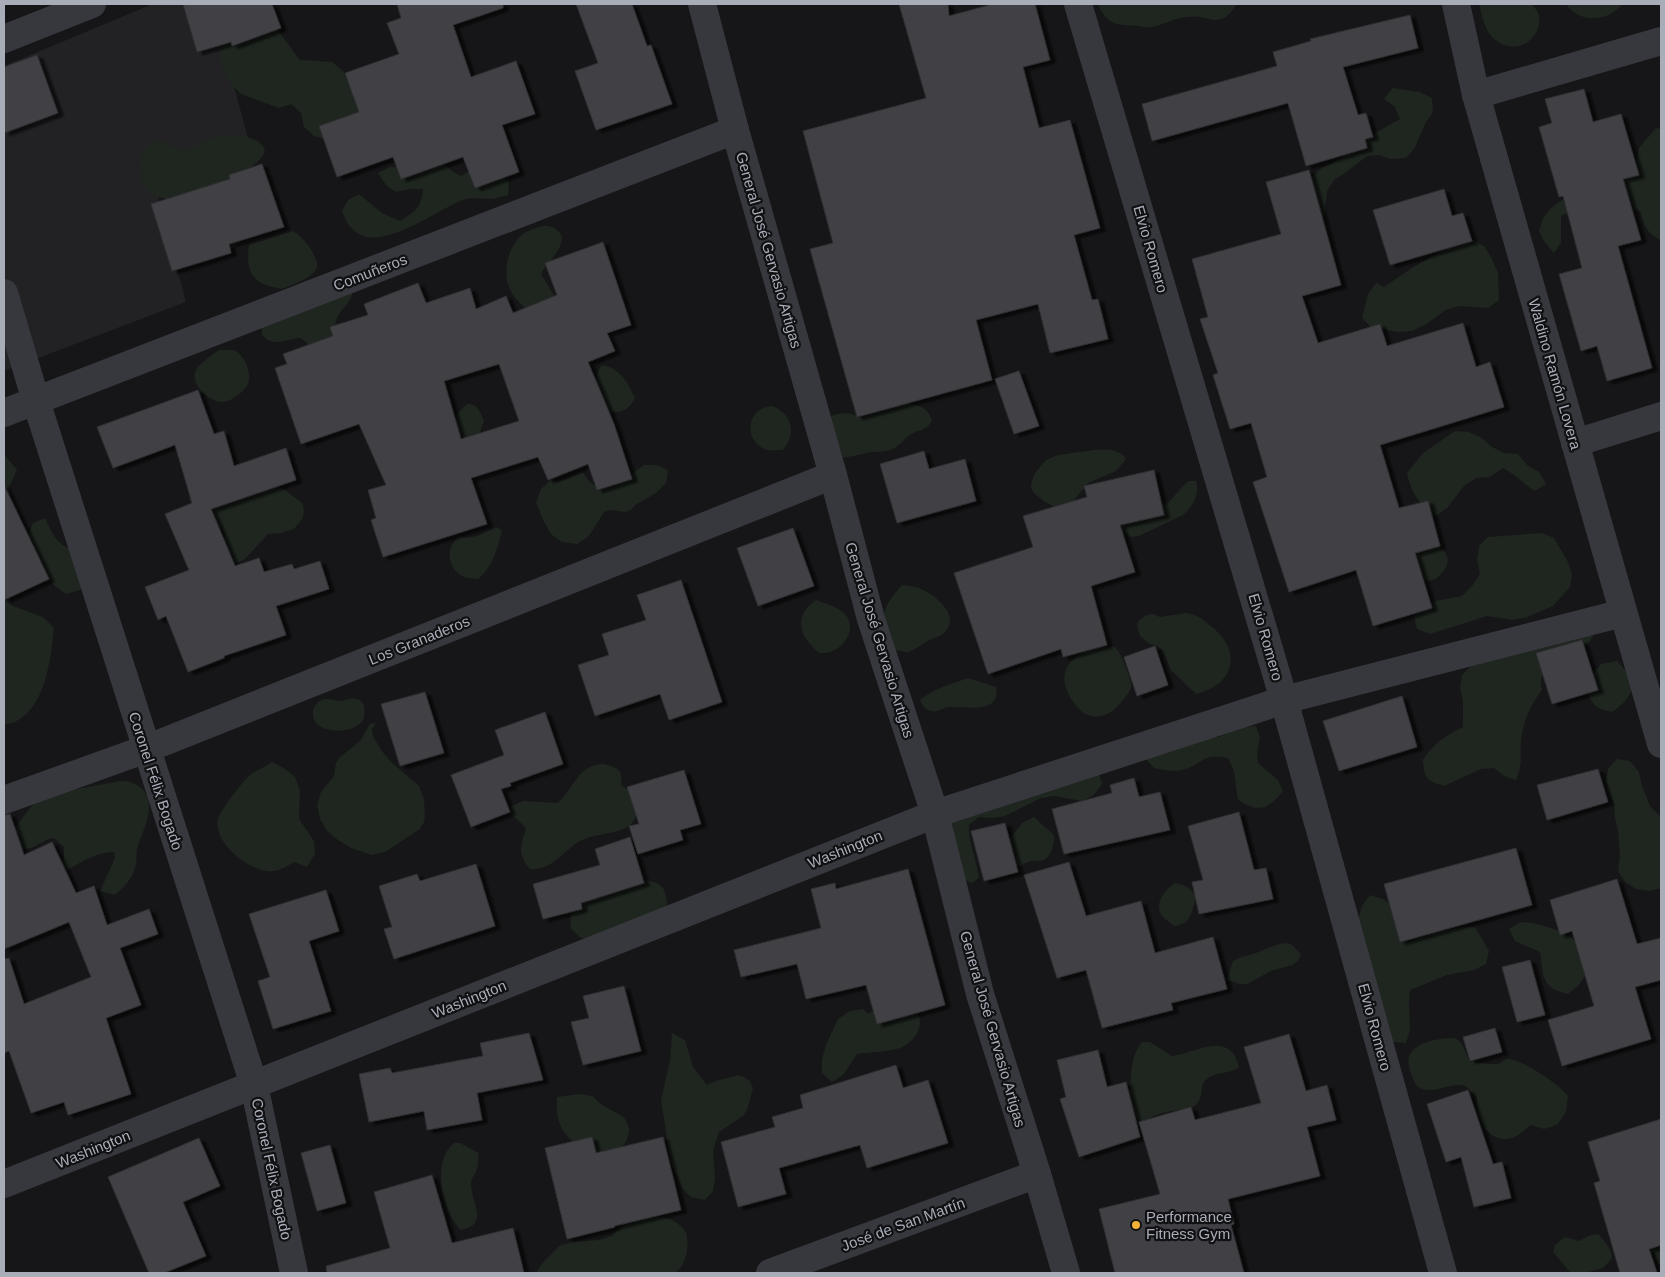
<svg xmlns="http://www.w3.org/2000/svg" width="1665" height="1277" font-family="Helvetica,sans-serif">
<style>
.built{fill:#222225}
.green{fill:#1e261f}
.building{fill:#404145;stroke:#303034;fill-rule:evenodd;filter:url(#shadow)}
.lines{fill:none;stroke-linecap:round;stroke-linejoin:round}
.minor{stroke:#37383d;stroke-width:28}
.poi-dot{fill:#f2b134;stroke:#111113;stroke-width:2}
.labels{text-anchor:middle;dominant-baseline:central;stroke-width:4.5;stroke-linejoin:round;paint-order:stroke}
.street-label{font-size:15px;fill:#a8adb8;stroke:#111113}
.poi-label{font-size:15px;fill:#a8adb8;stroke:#111113;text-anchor:start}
</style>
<defs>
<filter id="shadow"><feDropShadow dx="5.5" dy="3" stdDeviation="1" flood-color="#0009"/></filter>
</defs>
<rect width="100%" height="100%" fill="#161618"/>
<path class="built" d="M153,4H212L249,142L152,174L186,302L4,371V66Z"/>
<g class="green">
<path d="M1098,4H1237C1218,33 1212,13 1187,17C1175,18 1165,24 1153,27C1149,28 1143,27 1138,26C1116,25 1107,25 1098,4Z"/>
<path d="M1479,4H1531C1533,6 1537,10 1538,13C1540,16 1539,21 1539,24C1533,52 1500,54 1487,30C1483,22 1481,13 1479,4Z"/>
<path d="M1566,4H1622C1609,22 1579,24 1566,4Z"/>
<path d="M241,26L276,28L300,60L332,62L343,71L348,82L355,92L405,80L328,140L314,136L304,127L301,113L291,104L279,108L241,94L231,84L224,72L220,59L222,46Z"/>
<path d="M1393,88L1420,92L1432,98L1433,112L1425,124L1414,149L1406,158L1391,159L1379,155L1367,156L1345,173L1334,180L1327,191L1324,217L1311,214L1308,189L1312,176L1322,168L1335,162L1377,132L1400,119L1395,107L1384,99Z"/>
<path d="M1656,128L1661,129V240C1647,234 1644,225 1640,211L1627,207L1573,210L1561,216V243L1554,253L1545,243L1539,231L1543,218L1551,208L1562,200L1575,196L1607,178L1635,174L1639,148Z"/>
<path d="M241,135C276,145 268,156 243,173L244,237L235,247L229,249C209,233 191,215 170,201C163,196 155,199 149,192C138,181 136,148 154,142C165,138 175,152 187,150C194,148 200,143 207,140C218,135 230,135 241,135Z"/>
<path d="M441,158L449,169L461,176L473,169L498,174L509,182L508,195C503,196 498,198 493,199C483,199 472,197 463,200C436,210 384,251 357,233C349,228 345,219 342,211L348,200L359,194L382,213L400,221C416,211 421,208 423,189H410L396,192L386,185L378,173L390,167L417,168Z"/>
<path d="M542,226C548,226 553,226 557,230C573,241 546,263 541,274L563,310L535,316C525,308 514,300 509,287C502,270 509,244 524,233C529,230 536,228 542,226Z"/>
<path d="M293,231C301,236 307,243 312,251C313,254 316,259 317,262C320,277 293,284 282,289C253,285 245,273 249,245Z"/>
<path d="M1474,240L1485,247L1492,259L1498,273L1499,300L1488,308L1460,306L1446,310L1425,325L1412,331L1397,332L1371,327L1362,318L1368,294L1376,283L1384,287L1412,268L1449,247Z"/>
<path d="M353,291C351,305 335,312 335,327C335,331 337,336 337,339L316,361L307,343L301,338C287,339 273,348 262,335V328L265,322Z"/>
<path d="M219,350H234C243,355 248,365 249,375C250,382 247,387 242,392C236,396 230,402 222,402C209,402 189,383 196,370C198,365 214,353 219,350Z"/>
<path d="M602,365C620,368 628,383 635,398C629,410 620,415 607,410C601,395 590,380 602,365Z"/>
<path d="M467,404C478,404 480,411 484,421L479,434L478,453L463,441L456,421L457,414Z"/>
<path d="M891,404C908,404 925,401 932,420C927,431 920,429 911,434C905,438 901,444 896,447C886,454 877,450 866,453C857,455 849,458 839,457L830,417C838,412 852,412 860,418Z"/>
<path d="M772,406C792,413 797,433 783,450C778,450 772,451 767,450C743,442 745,408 772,406Z"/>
<path d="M1455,431L1469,432L1482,438L1492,447L1504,453L1518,454L1527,465L1539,472L1546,484L1535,491C1523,484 1515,474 1503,468L1490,477L1476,478L1464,486L1447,508L1436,516C1419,505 1411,492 1407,473L1423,453Z"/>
<path d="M1094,450C1106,450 1119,448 1126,459L1116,471L1088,483L1070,505L1056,507L1045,502L1034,493L1031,487L1032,480L1035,473L1046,460L1058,455Z"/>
<path d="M4,454L17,470L11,483L4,492Z"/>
<path d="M644,465H656L668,470L666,483L656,493L635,505L631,510L625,512L610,510L604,512L589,536L577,544L562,542L551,534L544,522L536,502L541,489L551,480C564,485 570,475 583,473C602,504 624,479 644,465Z"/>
<path d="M1189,481H1196C1200,494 1193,506 1183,515L1139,536L1131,537L1119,529L1116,521L1149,508L1163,505L1169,502L1184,485Z"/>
<path d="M199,484L237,494L239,500L264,487H278L288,492L303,504L304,511L303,518L294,529L281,533L268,534L245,559L233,565L221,540L225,535L222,529L190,501L189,494Z"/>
<path d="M45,518C54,538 56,543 76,552L86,577L80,590L66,594L55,586L46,576L28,536L33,523Z"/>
<path d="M497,527L502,531C497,549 493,567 478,579C473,578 467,579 462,576C447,568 445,545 460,537C475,540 484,532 497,527Z"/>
<path d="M1542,533L1554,538L1567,560L1572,574L1570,587L1553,606L1527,617L1513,620L1487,616L1430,634L1417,629L1414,616L1423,606L1435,601L1462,596L1472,586L1480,574L1477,560L1479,546L1488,537Z"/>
<path d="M1439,546C1449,554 1451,563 1442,573C1439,576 1437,579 1432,580C1427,582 1421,580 1416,580L1409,550Z"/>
<path d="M902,585C908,586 915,586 921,589C935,595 961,615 945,632C941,637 934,637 928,641C922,644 915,650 908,652C904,652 897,650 893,650L881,632C884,608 886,603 902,585Z"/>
<path d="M4,599L13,606L43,617L54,628C51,657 46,707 15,722C12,723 7,724 4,725Z"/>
<path d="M816,600C826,604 837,606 845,614C860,631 839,656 819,653C800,637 792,617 816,600Z"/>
<path d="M1186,613C1199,615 1202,619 1212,627C1243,652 1234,685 1196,694L1171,670L1163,650L1157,646L1150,644L1140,636L1137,626L1139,620L1147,615L1153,614L1160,617Z"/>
<path d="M1594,634L1587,646L1560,650C1550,662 1537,674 1542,690C1530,705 1523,722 1521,741C1520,758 1523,763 1516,780L1504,776L1494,768L1481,769L1444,786C1427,781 1424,778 1423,760C1435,742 1444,737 1463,727V700L1460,688L1462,675L1480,656Z"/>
<path d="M1113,646C1120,651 1122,658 1125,665C1127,672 1132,680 1131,687C1130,692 1126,696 1123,700C1104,725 1081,721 1068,693C1059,674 1067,661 1084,652C1087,651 1091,648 1094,647C1100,646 1107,647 1113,646Z"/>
<path d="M1617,661C1638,682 1636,696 1612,712C1593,708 1592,704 1586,687L1592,675L1601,664Z"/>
<path d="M968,678L996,687C1001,715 965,706 950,707C943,707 938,713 931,711C925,710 922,705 920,700C933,689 951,684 968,678Z"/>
<path d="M353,698L360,700L364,705C364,708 365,713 364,717C359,736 310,736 313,712C313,707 317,702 322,700C328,697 335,701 341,701C345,700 349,699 353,698Z"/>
<path d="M376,723L372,729L373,736L381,750L390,761L419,786L424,800L425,815L424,822L420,829L385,852L372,855L351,848L338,840L327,831L320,819L317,805L321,792L334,776L336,763L339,758L360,741L370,724Z"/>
<path d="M1256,726L1260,738L1257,751L1258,763L1278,780L1283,791C1268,810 1259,813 1238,800L1234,771L1228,758C1200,753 1204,765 1182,770C1173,772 1163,770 1154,768L1145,758L1178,738L1219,737L1242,727Z"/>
<path d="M1617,759L1630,761L1639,772L1642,786L1650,806L1661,817V888L1650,891L1636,889L1625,882L1618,871L1620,856L1618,830L1615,818L1614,804L1606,782L1608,769Z"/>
<path d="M272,762L285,769L295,777L300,791L299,819L314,841L315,854L307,867L294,862C286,867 276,873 266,871C246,868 213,842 218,819C220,811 242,782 249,776C256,770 265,767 272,762Z"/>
<path d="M604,764C618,768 623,769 621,785L628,790L638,813C635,818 633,823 629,826C613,836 594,832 577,843C562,853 550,871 530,869C518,856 520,845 526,829L522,824L511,814L510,807L523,801L558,803C575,787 577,765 604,764Z"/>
<path d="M1098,771L1102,784L1094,795L1082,801L1054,796L1041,798L1005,816L992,818L979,817L969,825C968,844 977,859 979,878L972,883L961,878L947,814Z"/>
<path d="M120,781C129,781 134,782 141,788C159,804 142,831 137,849C136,854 137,859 136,864C134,876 124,889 114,895L100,891L115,858L114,852C96,852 80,863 65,871L59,864L64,860V847L54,838C39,840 36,851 19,849L12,832C20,822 27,810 37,801C48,792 103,785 120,781Z"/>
<path d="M1034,817L1054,835C1054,845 1052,859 1040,861C1036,862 1033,860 1028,862C1023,864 1019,867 1014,869L997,849L1013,835L1022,823Z"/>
<path d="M638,879C660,882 666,884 667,906L589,939L581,938L571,929C569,917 572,908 577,897Z"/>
<path d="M1175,883C1183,885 1192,887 1195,896C1196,900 1194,905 1193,908C1190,919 1186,925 1174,926C1171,923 1167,921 1164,918C1152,906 1164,890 1175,883Z"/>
<path d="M1370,895L1383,899L1394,907L1399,933L1409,942C1430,934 1452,926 1475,927L1489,951L1486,964L1474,970L1447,975L1410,990L1409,1003L1410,1030L1406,1043L1393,1042L1358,919L1362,906Z"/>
<path d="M1521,922L1538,924L1563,932L1574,940L1587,963L1585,976L1578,986L1568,994C1540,987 1544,977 1540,952L1515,941L1509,929Z"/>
<path d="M1285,943L1291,944L1301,954L1298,961L1292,965L1271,971L1247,984H1240L1227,980L1233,961C1239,957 1246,956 1253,954C1264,950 1273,945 1285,943Z"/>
<path d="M890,1000C896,1003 906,1004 912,1008C929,1021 916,1042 900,1048C888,1052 871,1052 857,1054L843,1075L832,1082L822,1073V1059L826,1045L838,1019L850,1011L863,1009L868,1014Z"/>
<path d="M672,1033L685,1040L693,1067L707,1085L716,1081L738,1075L744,1077L750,1081L753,1088L747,1110L743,1116L719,1132L713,1150L715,1178L713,1191L705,1200L691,1197L683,1189L671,1163L661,1100L670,1061Z"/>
<path d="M1455,1038C1465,1044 1464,1052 1470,1061C1476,1062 1491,1065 1497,1064C1502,1063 1503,1060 1508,1059C1521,1059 1561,1085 1568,1096L1566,1112L1557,1125L1544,1129L1531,1125C1525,1129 1521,1134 1515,1137C1498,1144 1483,1132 1479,1115C1477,1109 1478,1102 1476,1096C1474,1093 1468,1088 1465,1086C1452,1081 1435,1095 1420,1088C1415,1086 1414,1080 1412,1076C1410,1070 1407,1063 1409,1057C1414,1041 1441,1038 1455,1038Z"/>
<path d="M1142,1042H1150L1172,1056C1196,1053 1230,1029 1239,1067C1229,1075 1215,1071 1207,1079C1197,1087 1207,1100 1191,1108C1185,1110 1179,1110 1172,1111C1159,1113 1148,1117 1139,1127L1127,1121C1125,1110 1128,1100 1130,1090C1132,1072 1130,1057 1142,1042Z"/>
<path d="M579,1094L592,1096L602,1105L624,1117C626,1120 628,1125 629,1128C630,1141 617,1153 612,1164C594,1154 567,1144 560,1124C556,1115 557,1106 557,1097Z"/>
<path d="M454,1143H460L479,1153C478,1158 478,1164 477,1169C475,1175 471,1178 471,1184C471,1203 490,1224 461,1230C442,1212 431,1161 454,1143Z"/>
<path d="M652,1217C661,1217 671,1217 678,1224C681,1226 685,1230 686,1233C690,1245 686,1268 674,1273H536L541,1265L559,1246L572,1242L599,1240L612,1236L624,1223Z"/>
<path d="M1598,1234C1605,1242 1611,1247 1612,1258L1603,1268L1585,1273L1570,1272L1553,1252L1555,1245L1565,1237L1579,1241L1591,1235Z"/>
<path d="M1661,1234V1267L1648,1246L1656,1235Z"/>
</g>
<g class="building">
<path d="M183,4H272L281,28L232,46L231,42L197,52Z"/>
<path d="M397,4H503V8L453,25L471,77L516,61L535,114L502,125L519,172L475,188L463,157L401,179L393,157L337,177L319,126L359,112L345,73L399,54L387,23L401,18Z"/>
<path d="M576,4H632L647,46L651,45L672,104L596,130L575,71L598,63Z"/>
<path d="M899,4H948L949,16L993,4H1035L1050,60L1023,67L1039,128L1070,120L1100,228L1074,235L1092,300L1098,299L1108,339L1050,353L1038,304L976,320L992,380L857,417L810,249L833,243L803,131L926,98Z"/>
<path d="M1410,15L1418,48L1343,67L1358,115L1366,113L1373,137L1365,139L1367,148L1306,166L1288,103L1152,141L1142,104L1277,66L1273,52L1311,41L1310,39Z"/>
<path d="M37,55L58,113L4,133V67Z"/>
<path d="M1584,89L1593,122L1621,114L1639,175L1623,179L1641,240L1618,246L1652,368L1607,381L1597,346L1581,351L1559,274L1582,268L1563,196L1559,197L1539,127L1552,123L1545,99Z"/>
<path d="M262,164L284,227L229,244L231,253L172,271L151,204L230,179L229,175Z"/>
<path d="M1309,170L1341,285L1302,296L1318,343L1380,324L1387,346L1463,323L1476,367L1490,362L1504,407L1380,445L1399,508L1428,501L1440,546L1415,553L1432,608L1373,626L1356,570L1289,592L1253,482L1267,477L1251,423L1230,429L1213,375L1218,373L1200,319L1208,317L1192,259L1281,234L1266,182Z"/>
<path d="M1444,189L1452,216L1463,213L1472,241L1390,265L1373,210Z"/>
<path d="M603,242L631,325L607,333L615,351L588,362L614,424L632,479L597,490L588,464L548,480L538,457L471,478L487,524L383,557L371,520L376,518L368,490L386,485L359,424L301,444L275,368L287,364L283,354L333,336L330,327L368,315L364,304L418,283L426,303L470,288L476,309L506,296L513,313L557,295L545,263ZM499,364L519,421L461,439L444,381Z"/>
<path d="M1019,371L1039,426L1014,434L995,379Z"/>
<path d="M198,390L214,434L224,431L234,466L286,448L296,480L211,509L235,566L259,558L264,572L292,564L294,569L320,561L329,589L276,606L286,635L224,656V658L188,672L166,616L158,620L145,587L189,570L165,514L192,503L175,445L113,468L97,427Z"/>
<path d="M924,451L929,469L965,459L976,501L897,523L880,464Z"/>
<path d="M1154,470L1164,515L1120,525L1135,572L1091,586L1107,645L1063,657L1061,649L988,674L954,573L1033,547L1023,516L1087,497L1084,486Z"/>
<path d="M4,485L49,579L4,600Z"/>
<path d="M793,528L814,586L758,606L737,548Z"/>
<path d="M681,580L722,702L669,720L660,694L595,716L578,665L609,655L602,634L646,620L637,595Z"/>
<path d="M1582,640L1598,690L1552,704L1536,653Z"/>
<path d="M1155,646L1168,685L1137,696L1124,657Z"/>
<path d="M425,692L444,753L400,766L381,704Z"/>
<path d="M1402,696L1417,747L1339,771L1323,721Z"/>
<path d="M545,712L563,764L510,783L511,786L501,789L510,812L471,827L451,775L504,755L495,730Z"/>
<path d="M1598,769L1608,802L1547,820L1537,785Z"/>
<path d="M684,770L701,824L680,830L683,840L638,854L629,826L639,824L627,787Z"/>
<path d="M1134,778L1139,797L1160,792L1170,830L1064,854L1052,809L1112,793L1110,785Z"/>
<path d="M1239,812L1254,870L1266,868L1273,899L1199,914L1192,882L1203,880L1188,826Z"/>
<path d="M10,814L24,855L52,842L76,893L94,886L107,925L149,909L158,934L120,948L141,1005L106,1018L131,1094L68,1115L64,1102L31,1113L9,1051L4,1053V959L9,958L24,1004L91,977L69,922L4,949V815Z"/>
<path d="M1005,823L1018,872L984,881L971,831Z"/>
<path d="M630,837L644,883L581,903L582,909L543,919L533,884L600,865L595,849Z"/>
<path d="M1516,848L1532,905L1400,942L1384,884Z"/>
<path d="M1069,862L1086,916L1141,901L1155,953L1213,937L1227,989L1171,1003L1173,1010L1102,1028L1086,970L1057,978L1024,875Z"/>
<path d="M476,864L495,926L394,959L384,929L392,927L379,886L417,874L420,881Z"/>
<path d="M908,869L945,1005L877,1024L866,985L806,999L797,964L741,977L734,950L821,928L811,889L835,883L836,889Z"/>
<path d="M1617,879L1637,944L1661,938V980L1635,987L1651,1039L1562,1066L1548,1020L1594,1006L1572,931L1560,935L1550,900Z"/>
<path d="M326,890L339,931L309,941L331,1011L273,1029L258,981L270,977L249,914Z"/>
<path d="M1530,960L1545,1015L1517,1022L1502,967Z"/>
<path d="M624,986L641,1051L583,1065L571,1022L589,1018L583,996Z"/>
<path d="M1495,1028L1502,1052L1470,1061L1463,1037Z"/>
<path d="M529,1033L543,1080L477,1093L482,1120L427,1130L424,1111L369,1122L359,1074L390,1068L392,1073L483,1056L480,1043Z"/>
<path d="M1289,1034L1306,1091L1327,1085L1336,1120L1307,1127L1320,1176L1228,1199L1234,1224L1231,1225L1244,1273H1115L1099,1209L1160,1194L1139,1122L1191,1107L1195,1120L1261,1103L1244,1047Z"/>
<path d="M1098,1050L1107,1087L1126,1082L1140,1137L1079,1157L1060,1099L1066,1097L1057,1060Z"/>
<path d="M896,1065L903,1088L928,1080L948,1143L867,1168L860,1145L779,1168L786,1194L738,1207L721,1142L775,1127L772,1117L803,1108L800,1095Z"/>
<path d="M1468,1090L1493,1164L1502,1162L1511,1198L1474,1207L1461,1157L1446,1162L1427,1104Z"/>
<path d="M1661,1119V1245L1649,1249L1657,1273H1620L1594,1183L1600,1181L1588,1142Z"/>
<path d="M592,1137L596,1153L663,1137L681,1210L614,1226L615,1227L567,1239L545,1148Z"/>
<path d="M199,1138L220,1186L183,1202L206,1256L164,1273H149L108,1177Z"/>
<path d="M330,1145L346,1203L317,1211L301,1153Z"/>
<path d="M432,1175L452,1243L513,1228L524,1273H327L326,1266L390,1248L374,1192Z"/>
</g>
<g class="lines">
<g class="minor">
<path d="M702,4L735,130L833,475L871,619L935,814L980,994L1037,1174L1066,1273"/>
<path d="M1078,4L1284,700L1443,1273"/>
<path d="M1456,4L1476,95L1661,744"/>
<path d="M4,39L92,4"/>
<path d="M1476,95L1661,41"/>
<path d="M4,293L36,401L254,1085L294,1273"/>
<path d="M4,413L735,130"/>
<path d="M1575,443L1661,416"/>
<path d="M4,800L146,749L833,475"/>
<path d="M4,1184L935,814L1284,700L1623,613"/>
<path d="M770,1273L1037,1174"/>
</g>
</g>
<circle class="poi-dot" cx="1136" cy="1225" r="5"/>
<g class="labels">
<g class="street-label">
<text transform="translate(1151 249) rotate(74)">Elvio Romero</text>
<text transform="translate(769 250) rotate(74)">General José Gervasio Artigas</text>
<text transform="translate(370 272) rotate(-21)">Comuñeros</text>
<text transform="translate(1555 374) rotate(74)">Waldino Ramón Lovera</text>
<text transform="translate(1266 637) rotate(74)">Elvio Romero</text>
<text transform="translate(419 640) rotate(-22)">Los Granaderos</text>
<text transform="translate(880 640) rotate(73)">General José Gervasio Artigas</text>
<text transform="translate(156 781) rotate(72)">Coronel Félix Bogado</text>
<text transform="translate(845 849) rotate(-22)">Washington</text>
<text transform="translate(469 999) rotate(-22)">Washington</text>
<text transform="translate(1375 1027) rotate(75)">Elvio Romero</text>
<text transform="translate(993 1029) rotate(74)">General José Gervasio Artigas</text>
<text transform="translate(93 1149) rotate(-22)">Washington</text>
<text transform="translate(272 1169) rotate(78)">Coronel Félix Bogado</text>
<text transform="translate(903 1224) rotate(-20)">José de San Martín</text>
</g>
<g class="poi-label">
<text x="1146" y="1216">Performance<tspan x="1146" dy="17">Fitness Gym</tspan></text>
</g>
</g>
<rect width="1665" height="1277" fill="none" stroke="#a8adb8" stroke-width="10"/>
</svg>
